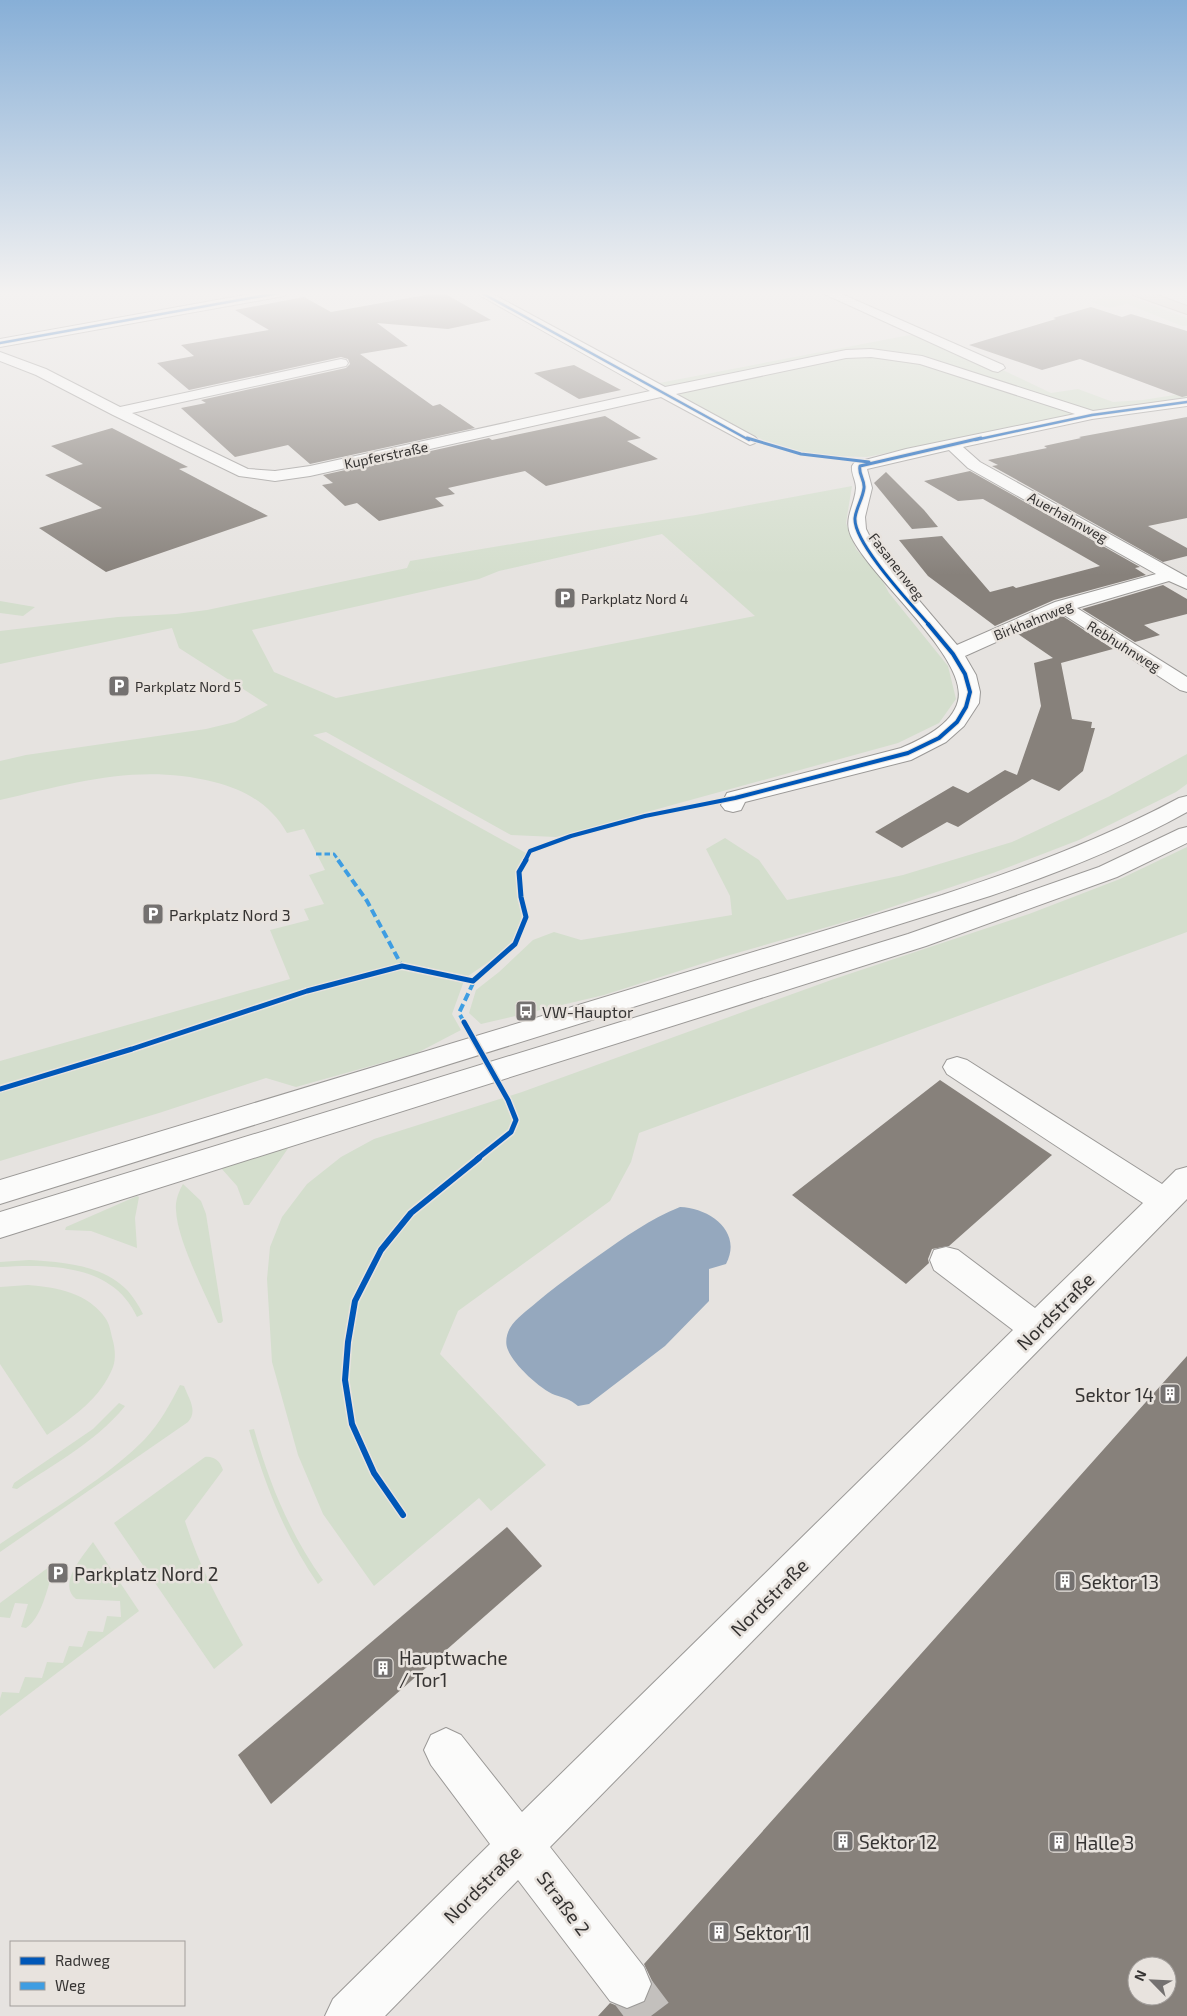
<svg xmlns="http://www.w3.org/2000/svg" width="1187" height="2016" font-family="'Exo 2',sans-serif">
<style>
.green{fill:#d4decd;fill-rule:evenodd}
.water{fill:#95a8be}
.building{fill:#87817b;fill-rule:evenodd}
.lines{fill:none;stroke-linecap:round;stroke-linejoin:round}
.minor-tunnel{stroke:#c3c0bd;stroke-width:44;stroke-dasharray:44 22;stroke-linecap:butt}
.minor-casing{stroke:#9b9997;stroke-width:2}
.secondary-casing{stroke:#9b9997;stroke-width:2}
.motorway-casing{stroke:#a3998c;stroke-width:2}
.minor{fill:#fbfbfa;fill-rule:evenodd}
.secondary{fill:#fbfbfa;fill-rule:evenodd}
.motorway{fill:#d3cbc0;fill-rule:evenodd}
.quiet-far1{stroke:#3e9de2;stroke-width:3;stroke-dasharray:5.5 3;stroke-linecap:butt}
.quiet{stroke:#3e9de2;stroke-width:4;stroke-dasharray:8 4;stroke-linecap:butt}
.cycleway-far4-casing{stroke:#e8e3de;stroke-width:4}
.cycleway-far3-casing{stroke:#e8e3de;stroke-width:5}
.cycleway-far2-casing{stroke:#e8e3de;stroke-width:6}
.cycleway-far1-casing{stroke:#e8e3de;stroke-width:8}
.cycleway-casing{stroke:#e8e3de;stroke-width:9}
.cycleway-far4{stroke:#0057b8;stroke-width:2.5}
.cycleway-far3{stroke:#0057b8;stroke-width:3}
.cycleway-far2{stroke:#0057b8;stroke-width:4}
.cycleway-far1{stroke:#0057b8;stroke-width:5}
.cycleway{stroke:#0057b8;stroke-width:6}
.labels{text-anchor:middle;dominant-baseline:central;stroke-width:5;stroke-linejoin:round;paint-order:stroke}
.far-street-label{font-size:14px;fill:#363433;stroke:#e8e3de}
.far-poi-label{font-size:14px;fill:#363433;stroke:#e8e3de;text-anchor:start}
.poi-label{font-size:16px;fill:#363433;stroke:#e8e3de;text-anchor:start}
.near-street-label{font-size:19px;fill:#363433;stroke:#e8e3de}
.near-poi-label{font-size:19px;fill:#363433;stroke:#e8e3de;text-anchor:start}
</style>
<rect width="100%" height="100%" fill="#e6e3e0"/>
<g class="green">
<path d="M1095,292H1117L1187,318V326H1182L1127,304L1109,308L1091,302L1106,296Z"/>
<path d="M915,334L946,343L1051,393L1078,389L1113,402L1143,400L1187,393V399L981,434L867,457L829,456L805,453L763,440L654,384Z"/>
<path d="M852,486L846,523L856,549L881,578L889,593L948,666L956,699L939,723L898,743L556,837L511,835L326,732L313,735L526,853L519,872L521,897L526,917L515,944L465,978L452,1014L461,1030L417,1053L296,1087L266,1078L159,1113L0,1161V1061L290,979L270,930L309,920L304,909L324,904L309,875L325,870L304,829L287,833C271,805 246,790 214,782C138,763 75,783 0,800V761L26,755L206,729L235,722L268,705L179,648L172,628L0,664V631L118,617L176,614L207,610L407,568L410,561L590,531L696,515ZM662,534L755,616L336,698L274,672L252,630L479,579L499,571Z"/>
<path d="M0,601L35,607L23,616L0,613Z"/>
<path d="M1187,754V784L1176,792L1079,840L993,873L862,917L723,957L604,995L481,1024L469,1013L476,990L499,972L533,940L554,932L581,940L732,915L730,896L706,849L725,838L759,860L787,900L903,875L1012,842L1108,797Z"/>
<path d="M1187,847V932L639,1133L631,1162L610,1201L458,1311L440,1354L546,1465L491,1511L479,1498L374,1586L323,1514L298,1455L272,1362L267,1279L270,1247L282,1217L307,1184L341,1157L374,1139L522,1092L834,979L1029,914L1120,879Z"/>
<path d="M289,1147L249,1205H244L237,1186L221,1168Z"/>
<path d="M183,1184L201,1201L206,1214L223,1321L221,1323H218C205,1293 177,1240 176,1210C175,1201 179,1191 183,1184Z"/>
<path d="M137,1196L139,1197L135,1218L137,1248L91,1231L65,1230L66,1227Z"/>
<path d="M29,1260C63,1262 104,1265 128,1291C134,1298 139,1306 143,1314L137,1317C113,1264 50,1264 0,1267V1262Z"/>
<path d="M28,1285C56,1287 89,1293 106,1319C110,1325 111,1334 113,1341C115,1349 116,1359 113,1367C101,1398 73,1417 47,1435L0,1364V1287Z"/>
<path d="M180,1385L184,1386C189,1399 198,1411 188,1422L0,1552V1544C46,1513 106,1479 145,1439C160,1423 170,1404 180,1385Z"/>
<path d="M119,1403L125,1406C97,1441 54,1464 17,1489L12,1488L14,1483L93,1429Z"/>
<path d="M254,1429C269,1483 290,1534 323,1580L318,1584C284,1534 266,1487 249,1430Z"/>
<path d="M205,1457C214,1456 220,1461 223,1470L185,1521C199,1566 220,1604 243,1645L214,1669L114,1523Z"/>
<path d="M93,1542L139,1611L0,1716V1699L2,1692L19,1693L25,1677L42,1678L47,1662L63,1663L69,1646L82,1647L88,1631L103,1632L107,1616L121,1617L120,1601L76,1599C57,1584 83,1556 93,1542Z"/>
<path d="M52,1566L53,1571C47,1589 42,1617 26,1628L21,1627L28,1604L15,1603L10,1618L0,1617V1603L49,1567Z"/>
</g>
<path class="water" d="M680,1207C710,1208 743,1232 726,1264L709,1269V1301L665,1346L589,1404L578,1406C570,1399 564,1398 555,1395C540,1389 514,1365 508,1350C505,1344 506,1335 510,1328C516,1318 528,1310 537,1302C557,1285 577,1271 598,1256C625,1237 650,1219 680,1207Z"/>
<g class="building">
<path d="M442,292L491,320L448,329L377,323L408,346L360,354L433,406L440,404L475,428L310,464L288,445L235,457L181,408L206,403L201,400L346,368L350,364L348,359L341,357L189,390L157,363L194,356L181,345L269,330L235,310L304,297L331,312Z"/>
<path d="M1091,307L1122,317L1131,314L1187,331V396L1182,397L1080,359L1042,370L969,345L1056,319L1053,318Z"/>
<path d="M574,365L621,390L579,399L534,373Z"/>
<path d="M605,416L641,438L627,441L658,459L546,486L525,471L448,488L455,494L435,498L444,506L379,521L357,503L345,506L322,485L333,483L323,475L489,438L492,440Z"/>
<path d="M1187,417V518L1148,526L1187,548V556L1163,562L992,466L998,465L988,460L1047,448L1044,446L1081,438L1079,437Z"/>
<path d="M112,428L188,467L179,469L268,516L106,572L39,528L102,508L45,475L83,464L51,446Z"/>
<path d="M970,471L1140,567L1135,568L1146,575L1054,600L995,626L928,576L899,540L942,536L990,592L1013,586L1016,588L1100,566L983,499L958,501L924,481Z"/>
<path d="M886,472L924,510L938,527L912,529L874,483Z"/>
<path d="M1163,585L1187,599V614L1144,625L1160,635L1135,642L1082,609Z"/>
<path d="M1061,615L1113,649L1061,663L1072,719L1092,722L1091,728H1095L1083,771L1059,791L1032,779L958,827L947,822L902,848L875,832L953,786L968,793L1005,770L1017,775L1041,706L1034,663L1053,658L1018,634Z"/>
<path d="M940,1080L1052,1155L949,1246L932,1249L928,1259L929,1263L906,1284L792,1195Z"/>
<path d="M1187,1356V2016H598L610,2003L628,2010L646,2002L653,1983L644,1964ZM1137,1966H1167V1996H1137Z"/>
<path d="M507,1527L542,1566L271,1804L238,1755Z"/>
</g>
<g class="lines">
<path class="minor-tunnel" d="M627,1984L651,2016"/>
<g class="minor-casing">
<g id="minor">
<path d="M262,292H290L284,296L0,347V339Z"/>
<path d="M474,292H489L665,387L846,350L871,349L922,356L1093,411L1187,398V406L1092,419L963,447L980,462L1187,577V589L1169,581L1077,608L1187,677V692L1180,690L1061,613L965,656L976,675L980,692L979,703L964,726L946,742L911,760L745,802L741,810L733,812L725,810L721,805L727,793L901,748C922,739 952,725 958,701C969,658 871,579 851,536C843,519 855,505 856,488C856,480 851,474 852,466L854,463L906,449L1075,414L920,364L871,357L846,358L676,394L755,437L758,440L755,443L750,445L661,397L310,476L275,481L239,476L113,415L36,375L0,361V352L46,369L120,407L341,359L346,360L348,363L346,366L341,367L132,413L248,469L275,471L310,466L650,391ZM949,450L968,468L1156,574L1055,602L957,645L877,551L866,529L865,517L872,488L867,469Z"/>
<path d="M820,292H837L1003,365L1005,368L998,372L993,371Z"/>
<path d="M957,1057L967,1060L1162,1184L1176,1170L1187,1167V1199L550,1847L644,1967L651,1984L644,2001L627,2008L610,2001L518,1880L385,2016H325L333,1999L490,1844L431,1765L424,1750L431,1735L446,1728L461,1735L522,1812L1013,1330L934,1270L930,1260L934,1250L946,1247L958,1250L1035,1308L1143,1203L947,1074L943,1067L947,1060Z"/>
</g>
</g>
<g class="secondary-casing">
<g id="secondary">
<path d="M1187,796V812C1124,847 1058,873 990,896L0,1204V1180L942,895C1024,868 1103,839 1179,798Z"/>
<path d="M1187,827V843L1117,877L926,946L0,1238V1212L908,934L1099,867L1179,829Z"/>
</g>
</g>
<g class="motorway-casing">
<path id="motorway" d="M1131,292H1149L1187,306V314L1133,295Z"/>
</g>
<use href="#minor" class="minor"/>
<use href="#secondary" class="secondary"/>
<use href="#motorway" class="motorway"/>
<path class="quiet-far1" d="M316,854H334L339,861"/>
<g class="quiet">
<path d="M338,860L367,901L402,966"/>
<path d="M464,1022L459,1013L475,979"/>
</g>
<g class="cycleway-far4-casing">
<g id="cycleway-far4">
<path d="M480,292L749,440"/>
<path d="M0,343L284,292"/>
<path d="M975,440L1092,415L1187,402"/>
</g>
</g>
<g class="cycleway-far3-casing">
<g id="cycleway-far3">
<path d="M747,438L801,454L869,462"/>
<path d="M929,625C912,605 853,543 855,518C856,508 863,498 864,488C865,480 858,474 860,466L981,438"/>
</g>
</g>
<g class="cycleway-far2-casing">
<path id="cycleway-far2" d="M525,861L530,851L571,836L645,816L735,798L908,753L939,738L957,722L966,707L970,692L965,674L953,654L928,624"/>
</g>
<g class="cycleway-far1-casing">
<g id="cycleway-far1">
<path d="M464,1022L508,1100L516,1120L511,1132L477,1159"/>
<path d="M0,1089L132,1049L307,991L402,966L473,981L515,944L526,917L521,897L519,872L526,860"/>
</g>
</g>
<g class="cycleway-casing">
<path id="cycleway" d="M403,1515L374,1473L352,1424L345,1380L348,1342L355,1301L381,1250L411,1213L479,1158"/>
</g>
<use href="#cycleway-far4" class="cycleway-far4"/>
<use href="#cycleway-far3" class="cycleway-far3"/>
<use href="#cycleway-far2" class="cycleway-far2"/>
<use href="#cycleway-far1" class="cycleway-far1"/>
<use href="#cycleway" class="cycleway"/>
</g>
<linearGradient id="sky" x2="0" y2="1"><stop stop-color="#87afd7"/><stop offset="0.51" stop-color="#f4f2f1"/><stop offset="1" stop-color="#f4f2f1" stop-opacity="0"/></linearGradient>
<rect width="1187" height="575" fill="url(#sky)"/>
<defs>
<g id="parking-square" transform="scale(1.125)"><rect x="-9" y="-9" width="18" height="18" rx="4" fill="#747170" stroke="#e8e3de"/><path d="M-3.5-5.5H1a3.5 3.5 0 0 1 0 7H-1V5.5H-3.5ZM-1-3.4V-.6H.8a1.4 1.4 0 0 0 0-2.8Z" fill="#fff"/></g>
<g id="bus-square" transform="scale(1.125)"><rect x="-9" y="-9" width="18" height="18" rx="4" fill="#747170" stroke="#e8e3de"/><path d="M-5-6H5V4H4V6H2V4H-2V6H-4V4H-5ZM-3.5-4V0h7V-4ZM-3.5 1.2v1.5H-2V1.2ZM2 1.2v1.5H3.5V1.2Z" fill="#fff"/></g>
<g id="building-square" transform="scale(1.125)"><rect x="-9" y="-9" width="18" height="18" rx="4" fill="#747170" stroke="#e8e3de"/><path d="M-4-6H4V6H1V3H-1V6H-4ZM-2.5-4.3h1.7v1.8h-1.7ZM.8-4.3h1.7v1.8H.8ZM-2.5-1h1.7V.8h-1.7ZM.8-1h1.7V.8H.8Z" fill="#fff"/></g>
</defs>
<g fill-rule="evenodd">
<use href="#parking-square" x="565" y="598"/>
<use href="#parking-square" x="119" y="686"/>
<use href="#parking-square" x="153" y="914"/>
<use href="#bus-square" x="526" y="1011"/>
<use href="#building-square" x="1170" y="1394"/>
<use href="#parking-square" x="58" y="1573"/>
<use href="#building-square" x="1065" y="1581"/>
<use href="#building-square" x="383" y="1668"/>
<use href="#building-square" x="843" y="1841"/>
<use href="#building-square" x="1059" y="1842"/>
<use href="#building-square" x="719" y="1932"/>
</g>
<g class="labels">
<g class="far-street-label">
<text transform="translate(386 455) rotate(-12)">Kupferstraße</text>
<text transform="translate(1068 517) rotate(29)">Auerhahnweg</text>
<text transform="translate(897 566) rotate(52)">Fasanenweg</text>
<text transform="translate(1033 620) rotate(-22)">Birkhahnweg</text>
<text transform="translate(1124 646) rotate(32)">Rebhuhnweg</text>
</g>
<g class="far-poi-label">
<text x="581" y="598">Parkplatz Nord 4</text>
<text x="135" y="686">Parkplatz Nord 5</text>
</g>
<g class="poi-label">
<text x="169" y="914">Parkplatz Nord 3</text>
<text x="542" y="1011">VW-Hauptor</text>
</g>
<g class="near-street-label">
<text transform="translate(1055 1311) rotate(-45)">Nordstraße</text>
<text transform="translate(769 1597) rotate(-45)">Nordstraße</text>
<text transform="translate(482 1884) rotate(-45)">Nordstraße</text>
<text transform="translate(564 1903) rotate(53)">Straße 2</text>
</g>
<g class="near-poi-label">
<text x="1154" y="1394" text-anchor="end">Sektor 14</text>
<text x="74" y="1573">Parkplatz Nord 2</text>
<text x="1081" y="1581">Sektor 13</text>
<text x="399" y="1657">Hauptwache<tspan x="399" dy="22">/ Tor1</tspan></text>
<text x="859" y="1841">Sektor 12</text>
<text x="1075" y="1842">Halle 3</text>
<text x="735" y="1932">Sektor 11</text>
</g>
</g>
<rect x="10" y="1941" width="175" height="65" fill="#e8e3de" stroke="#a19d9a"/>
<rect x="20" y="1957" width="25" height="8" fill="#0057b8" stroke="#a19d9a"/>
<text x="55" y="1966" font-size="15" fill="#363433">Radweg</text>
<rect x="20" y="1982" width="25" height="8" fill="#3e9de2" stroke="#a19d9a"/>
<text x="55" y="1991" font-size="15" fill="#363433">Weg</text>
<g transform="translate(1152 1981) rotate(294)"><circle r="24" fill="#e8e3de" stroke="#a19d9a"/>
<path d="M0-4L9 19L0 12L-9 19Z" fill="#747170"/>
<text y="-8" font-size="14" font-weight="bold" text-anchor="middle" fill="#363433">N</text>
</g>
</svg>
